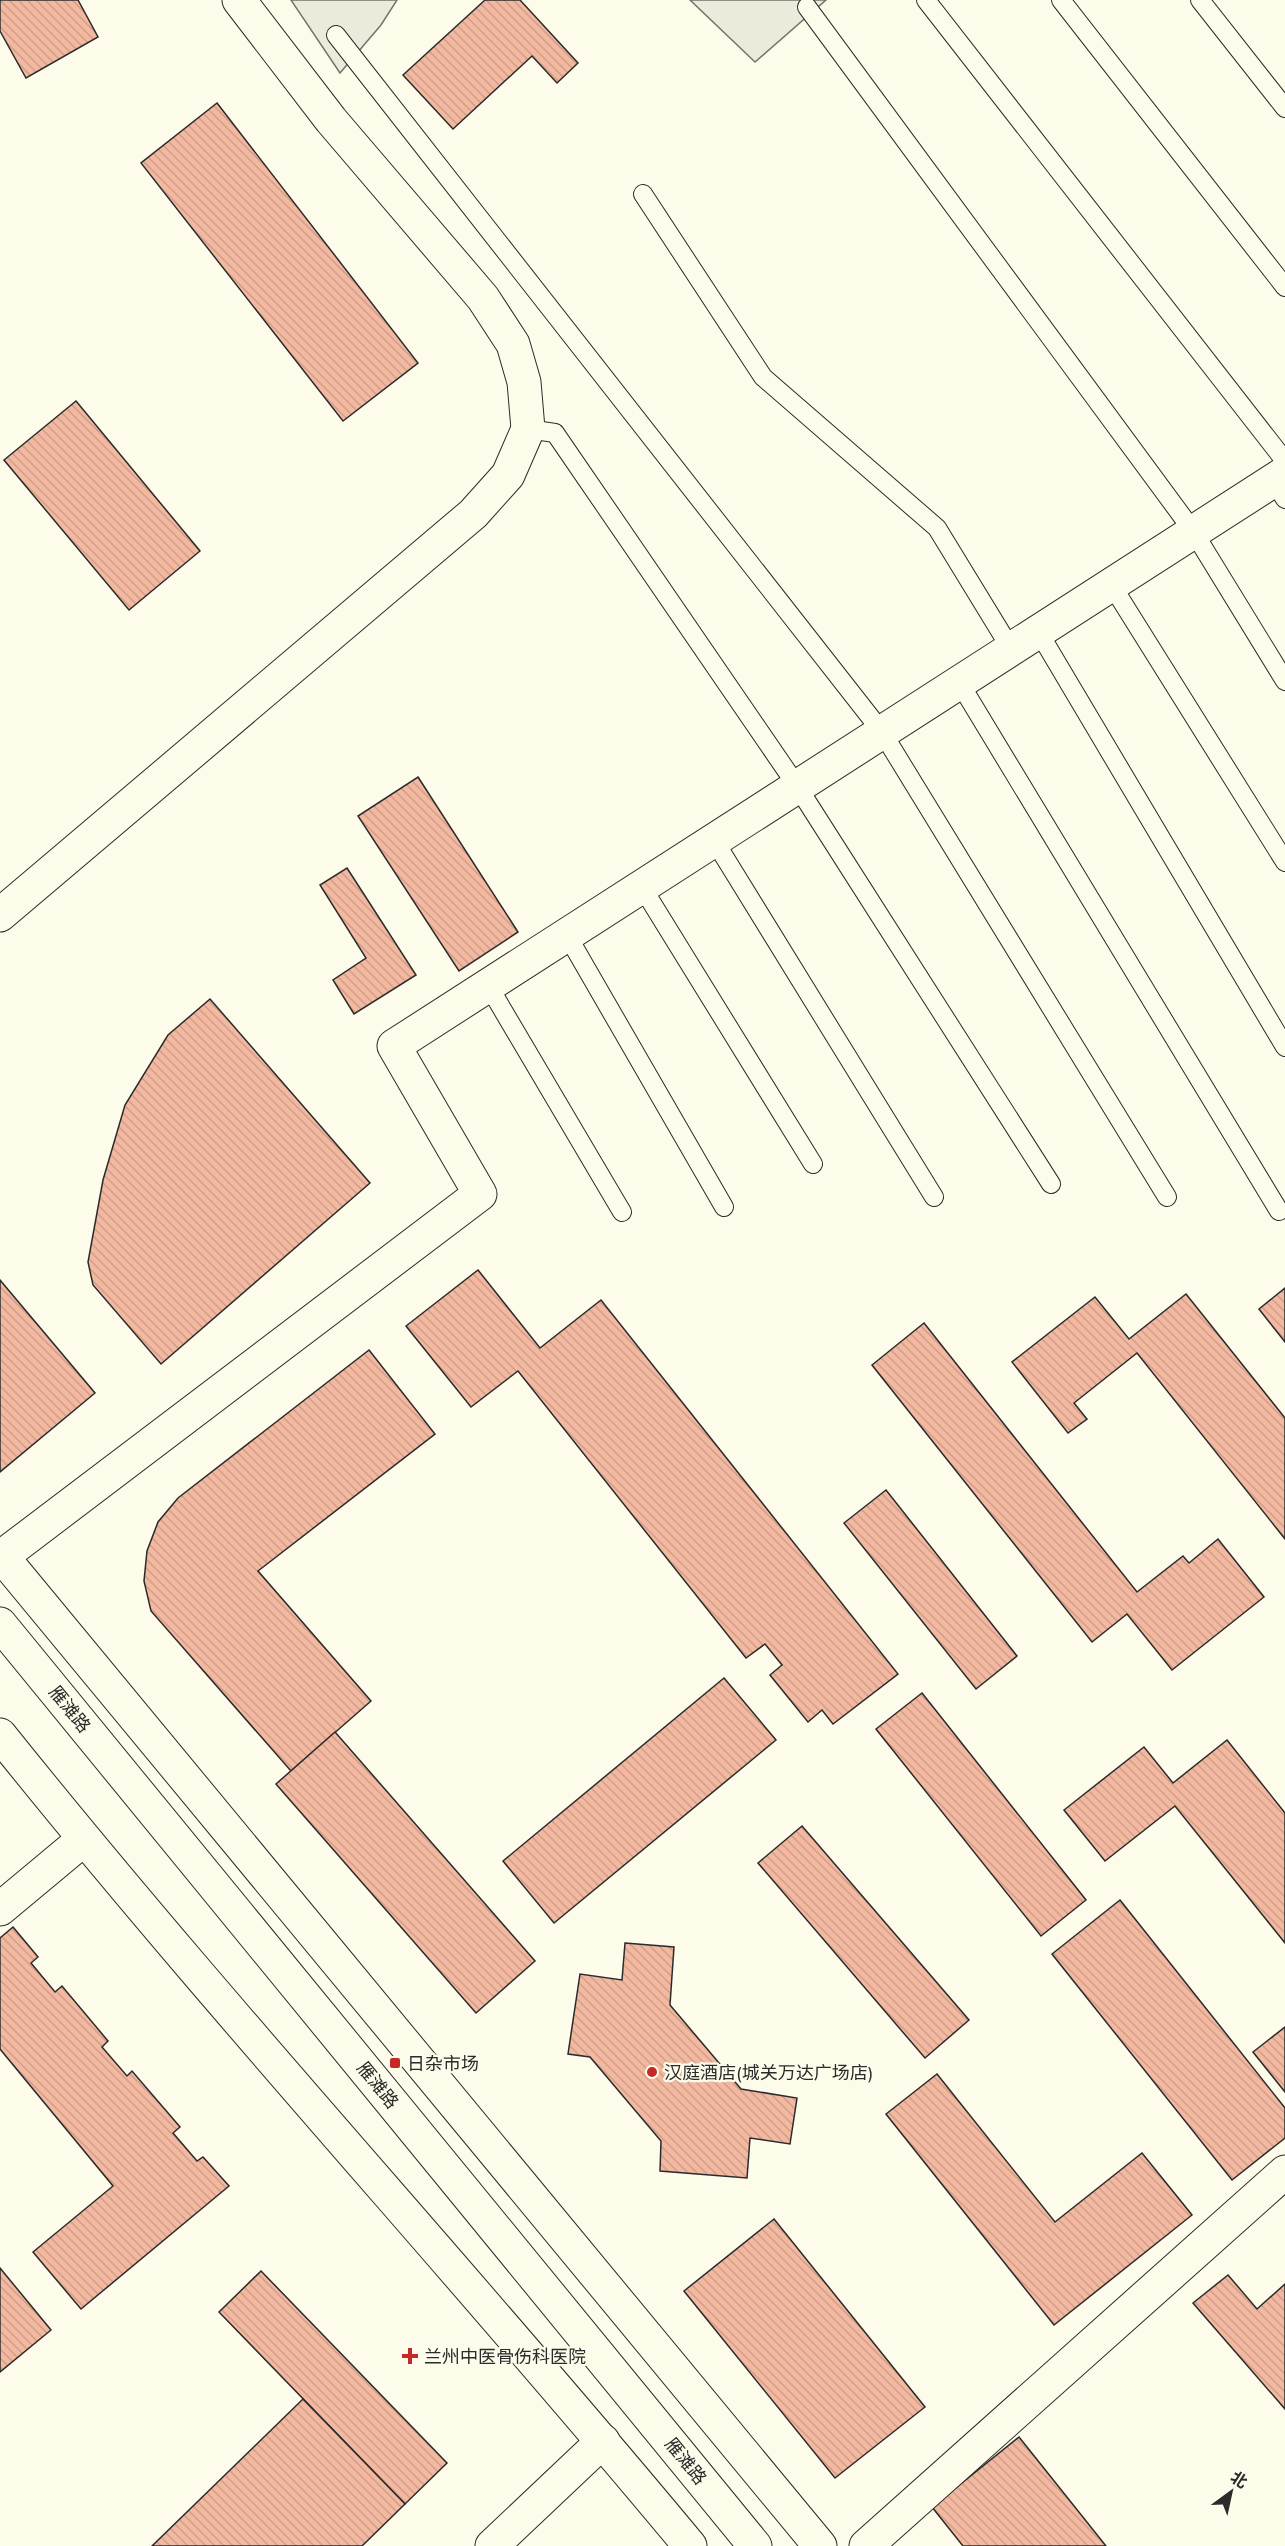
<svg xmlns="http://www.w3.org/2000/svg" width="1285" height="2546" font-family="Mulish,'Noto Sans SC',sans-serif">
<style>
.parking{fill:#eceadb;stroke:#74746e;stroke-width:1.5}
.building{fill:url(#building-back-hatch);stroke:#2b2b2b;stroke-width:1.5}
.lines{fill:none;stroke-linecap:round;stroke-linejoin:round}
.service-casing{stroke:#2b2b2b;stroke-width:20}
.minor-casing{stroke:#2b2b2b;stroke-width:35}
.secondary-casing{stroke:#2b2b2b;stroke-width:35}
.service{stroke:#fdfbea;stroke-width:18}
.minor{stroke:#fdfbea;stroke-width:33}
.secondary{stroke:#fdfbea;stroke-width:33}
.poi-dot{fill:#c62828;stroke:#fdfbea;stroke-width:2}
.labels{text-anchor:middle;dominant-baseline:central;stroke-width:4.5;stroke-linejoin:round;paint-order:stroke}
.street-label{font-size:18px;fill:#2b2b2b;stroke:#fdfbea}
.poi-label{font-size:18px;fill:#2b2b2b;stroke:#fdfbea;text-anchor:start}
</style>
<defs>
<pattern id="building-back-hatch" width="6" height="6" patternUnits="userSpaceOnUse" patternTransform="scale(1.5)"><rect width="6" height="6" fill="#f2b8a0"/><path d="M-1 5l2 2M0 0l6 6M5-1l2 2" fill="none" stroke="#d09e8a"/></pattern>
</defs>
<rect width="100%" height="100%" fill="#fdfbea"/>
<g class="parking">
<path d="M291,0H397L381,25L340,73Z"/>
<path d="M690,0H826L755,62Z"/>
</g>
<g class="building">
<path d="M0,0H78L98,37L26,78L0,31Z"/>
<path d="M485,0H520L578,63L557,83L532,56L453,129L403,75Z"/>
<path d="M217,103L418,363L343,421L141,163Z"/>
<path d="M76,401L200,551L129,610L4,460Z"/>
<path d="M418,777L518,932L459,971L358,816Z"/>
<path d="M347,868L416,975L354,1014L333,980L366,958L320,885Z"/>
<path d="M210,999L370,1183L161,1364L93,1285L88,1262L103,1180L125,1105L168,1035Z"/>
<path d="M478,1270L540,1348L601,1300L898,1674L833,1724L822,1710L808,1722L770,1675L782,1665L765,1644L746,1658L518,1371L471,1407L406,1326Z"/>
<path d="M0,1280L95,1393L0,1472Z"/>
<path d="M1285,1288V1342L1259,1309Z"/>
<path d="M1186,1294L1285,1418V1539L1137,1353L1074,1403L1087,1419L1068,1433L1012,1362L1095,1297L1129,1339Z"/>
<path d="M924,1323L1137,1592L1183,1556L1189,1563L1218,1539L1264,1597L1172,1670L1127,1614L1092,1642L872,1365Z"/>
<path d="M369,1350L435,1434L258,1571L371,1701L291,1771L151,1611L144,1581L147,1551L158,1522L178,1498Z"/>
<path d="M886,1490L1017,1656L976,1689L844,1523Z"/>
<path d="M724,1678L776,1740L554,1923L503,1861Z"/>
<path d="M922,1693L1086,1900L1041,1936L876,1729Z"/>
<path d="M335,1732L535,1961L476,2013L276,1784Z"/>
<path d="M1227,1740L1285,1813V1943L1175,1806L1105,1861L1064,1810L1144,1747L1173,1783Z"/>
<path d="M802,1826L969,2020L925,2058L758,1863Z"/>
<path d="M1120,1900L1285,2108V2138L1232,2180L1052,1954Z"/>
<path d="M13,1927L38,1957L31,1963L55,1992L62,1986L108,2041L102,2047L127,2076L132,2071L180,2127L173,2133L197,2161L203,2157L229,2186L81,2309L33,2252L113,2186L0,2049V1938Z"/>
<path d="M625,1943L674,1947L670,2005L741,2089L797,2098L790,2144L750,2138L747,2178L660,2171L661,2141L590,2057L568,2054L580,1974L622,1980Z"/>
<path d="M1285,2027V2092L1253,2052Z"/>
<path d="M937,2074L1055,2222L1142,2153L1192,2215L1054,2325L886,2114Z"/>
<path d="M774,2219L925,2407L835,2478L684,2291Z"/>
<path d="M0,2268L51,2330L0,2372Z"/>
<path d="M261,2271L447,2463L405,2504L219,2312Z"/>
<path d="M1228,2275L1257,2309L1285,2284V2409L1193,2303Z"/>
<path d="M303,2399L405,2504L362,2546H152Z"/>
<path d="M1019,2437L1106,2546H963L932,2507Z"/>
</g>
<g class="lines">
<g class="service-casing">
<g id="service">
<path d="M926,0L1285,461"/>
<path d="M1061,0L1285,287"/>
<path d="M1200,0L1285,108"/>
<path d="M807,7L1193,531L1285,681"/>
<path d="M336,35L882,732L1167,1197"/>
<path d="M643,194L763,377L937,528L1011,649"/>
<path d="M528,429L555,433L797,786L1051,1184"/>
<path d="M1273,480L1285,499"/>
<path d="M1111,584L1285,862"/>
<path d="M1038,631L1285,1047"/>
<path d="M959,682L1279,1211"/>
<path d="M714,840L934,1197"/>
<path d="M642,887L813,1164"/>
<path d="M567,935L724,1207"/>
<path d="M488,985L622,1212"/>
</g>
</g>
<g class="minor-casing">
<g id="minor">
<path d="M0,915L473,514L508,475L528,429L524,382L513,344L483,298L331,120L239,0"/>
<path d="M0,1554L820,2546"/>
<path d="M0,1558L480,1194L394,1046L1285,473"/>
<path d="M0,1909L84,1839"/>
<path d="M492,2546L603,2441"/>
<path d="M866,2546L1285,2172"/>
</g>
</g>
<g class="secondary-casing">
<g id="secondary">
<path d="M0,1624L755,2546"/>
<path d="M0,1735C222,2012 464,2273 690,2546"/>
</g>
</g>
<use href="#service" class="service"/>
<use href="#minor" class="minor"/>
<use href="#secondary" class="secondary"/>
</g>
<g class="poi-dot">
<rect x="389" y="2057" width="12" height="12" rx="3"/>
<circle cx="652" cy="2072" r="6"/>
<path d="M407 2347h6v6h6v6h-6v6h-6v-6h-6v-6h6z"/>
</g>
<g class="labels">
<g class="street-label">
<text transform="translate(70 1709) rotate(51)">雁滩路</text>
<text transform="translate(378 2085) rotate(51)">雁滩路</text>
<text transform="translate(686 2461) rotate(51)">雁滩路</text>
</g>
<g class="poi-label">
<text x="407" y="2063">日杂市场</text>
<text x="664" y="2072">汉庭酒店(城关万达广场店)</text>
<text x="424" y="2356">兰州中医骨伤科医院</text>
</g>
</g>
<g transform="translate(1231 2492) rotate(33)" stroke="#fdfbea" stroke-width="4.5" paint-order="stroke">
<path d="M0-4.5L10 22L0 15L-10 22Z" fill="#2b2b2b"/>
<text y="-9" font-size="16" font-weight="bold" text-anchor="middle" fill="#2b2b2b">北</text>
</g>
</svg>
